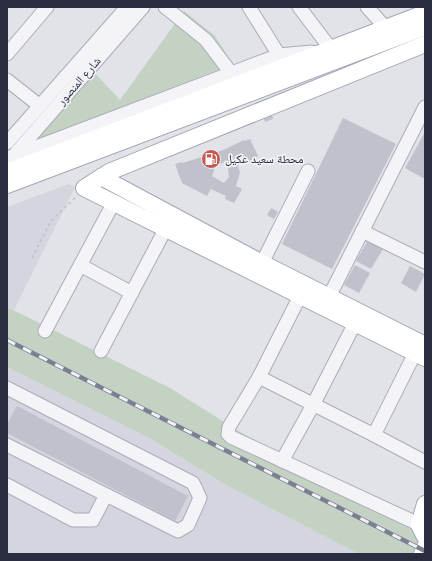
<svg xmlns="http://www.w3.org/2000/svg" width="432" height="561" font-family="'Varela Round','Noto Naskh Arabic',sans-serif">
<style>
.built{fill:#d4d5de}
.green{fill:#c4d2c3}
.building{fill:#bfc1cb;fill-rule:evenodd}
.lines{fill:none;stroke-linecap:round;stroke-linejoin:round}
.minor-casing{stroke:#aaadb6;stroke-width:15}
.major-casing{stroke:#a2a5b4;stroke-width:18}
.path{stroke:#c0c1c8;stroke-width:1.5;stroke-dasharray:3 3;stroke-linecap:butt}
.minor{stroke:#f4f4f8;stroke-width:13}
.major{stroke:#fff;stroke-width:16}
.rail-casing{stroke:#7c7f91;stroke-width:4.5}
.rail{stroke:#f1f2f7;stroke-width:3;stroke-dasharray:9;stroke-linecap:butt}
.labels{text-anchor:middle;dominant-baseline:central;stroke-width:3.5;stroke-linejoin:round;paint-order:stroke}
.street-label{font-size:12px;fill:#2b2e40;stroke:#f1f2f7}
.poi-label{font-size:12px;fill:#2b2e40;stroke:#f1f2f7;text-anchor:start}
</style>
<rect width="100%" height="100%" fill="#e1e3e9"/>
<g class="built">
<path d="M69,184L75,187L14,310L7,307V207Z"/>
<path d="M7,367L151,439L226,485L359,554H7Z"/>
</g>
<g class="green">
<path d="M184,11L215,36L233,64L37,140L94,72L120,100Z"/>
<path d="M7,307L170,388L253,440L425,528V554H359L226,485L151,439L7,367Z"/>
</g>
<g class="building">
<path d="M272,114L273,119L265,122L263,117Z"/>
<path d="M343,118L396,144L332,269L282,244Z"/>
<path d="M425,132V179L405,168Z"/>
<path d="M250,139L258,156L248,163L247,160L244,162L241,155L236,157L240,173L236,186L242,189L234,203L225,199L226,196L211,189L207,196L182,183L175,164L182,162L183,163L223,150L244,140L245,141ZM227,161L229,177L224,183L212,176L214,171L212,167Z"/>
<path d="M271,208L278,212L274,219L267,215Z"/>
<path d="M368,240L383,249L371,269L356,261Z"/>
<path d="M355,265L370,273L359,293L344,285Z"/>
<path d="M410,266L425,274L416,292L401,283Z"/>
<path d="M17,406L188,496L175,521L7,433V424Z"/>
</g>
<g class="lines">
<g class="minor-casing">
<g id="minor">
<path d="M165,7L206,40L231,73"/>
<path d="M249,7L279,55"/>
<path d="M299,7L331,49"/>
<path d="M367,7L386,28"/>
<path d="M7,54L47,7"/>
<path d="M7,80L40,106"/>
<path d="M7,143L127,7"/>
<path d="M16,153L143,7"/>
<path d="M7,158L279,55L312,52"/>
<path d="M362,231L425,262"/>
<path d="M262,263L308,171"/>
<path d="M80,265L132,293"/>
<path d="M300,296L259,377L229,427L228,434L231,437L425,527"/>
<path d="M329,297L425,107"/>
<path d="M45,331L114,202"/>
<path d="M101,351L166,228"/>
<path d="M259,377L374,435L415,353"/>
<path d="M7,388L193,483L200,498L188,525L178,531L7,445"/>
<path d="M374,435L425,462"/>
<path d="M282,461L313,405L355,323"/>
<path d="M7,485L73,520H93L106,495"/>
</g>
</g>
<g class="major-casing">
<g id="major">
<path d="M425,44L109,172L84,188L425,358"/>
<path d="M7,172L425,13"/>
<path d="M101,177L262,263L425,345"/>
<path d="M7,185L425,27"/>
<path d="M425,504L419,525L425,537"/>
<path d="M422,554L425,547"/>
</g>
</g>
<path class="path" d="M32,258L51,221L76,197"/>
<use href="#minor" class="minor"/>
<use href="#major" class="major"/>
<g class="rail-casing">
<path id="rail" d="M7,340L425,551"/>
</g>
<use href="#rail" class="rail"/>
</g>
<defs>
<g id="fuel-disc" transform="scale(1)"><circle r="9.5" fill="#c55950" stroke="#f1f2f7"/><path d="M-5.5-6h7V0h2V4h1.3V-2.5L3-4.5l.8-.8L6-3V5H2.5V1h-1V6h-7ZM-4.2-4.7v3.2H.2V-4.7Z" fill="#fff"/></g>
</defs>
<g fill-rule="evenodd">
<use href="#fuel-disc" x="211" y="159"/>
</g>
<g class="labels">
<g class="street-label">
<text transform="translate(79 81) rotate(-49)">شارع المنصور</text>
</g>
<g class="poi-label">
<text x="225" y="159">محطة سعيد عكيل</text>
</g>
</g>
<rect width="432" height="561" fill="none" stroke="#2b2e40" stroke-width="16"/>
</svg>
